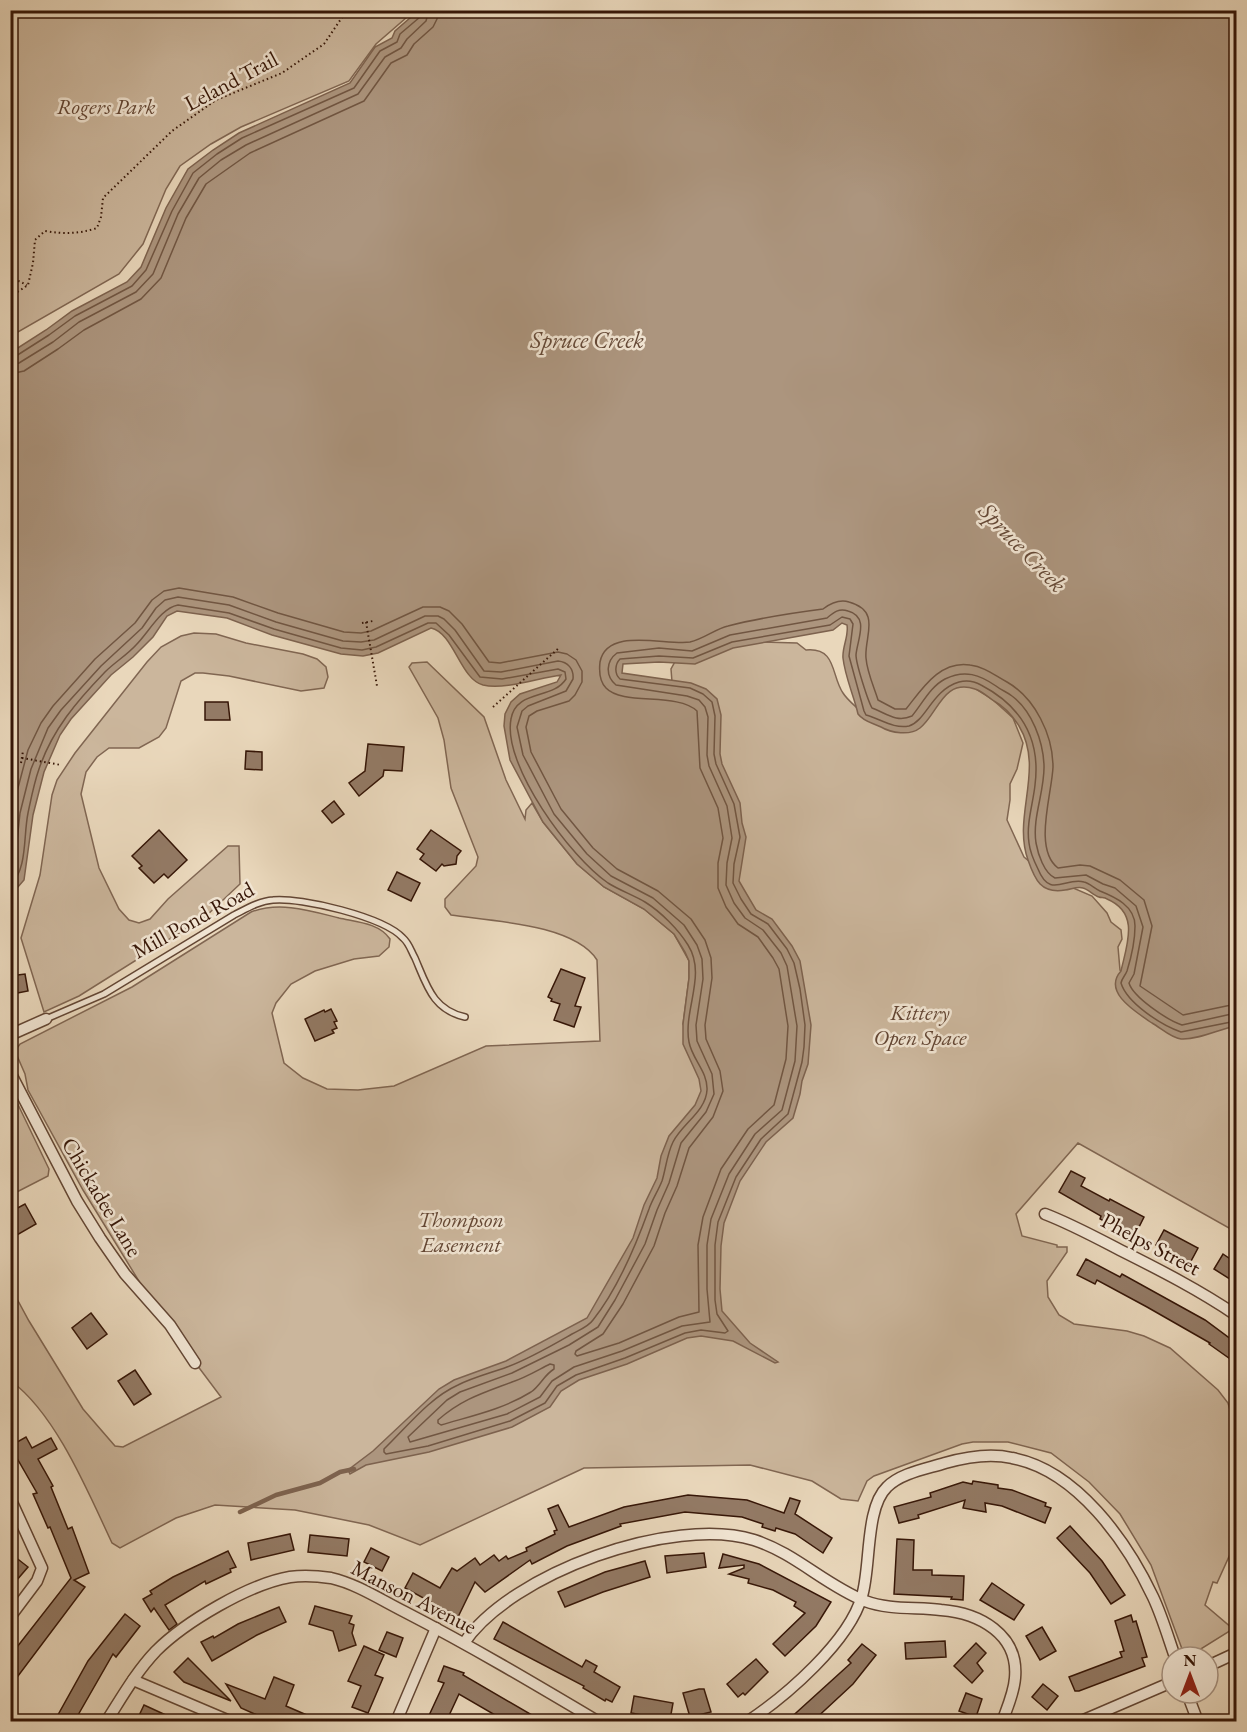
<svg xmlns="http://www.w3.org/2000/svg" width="1247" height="1732" font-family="'EB Garamond',serif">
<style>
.green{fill:#cbb69c;stroke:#806652;stroke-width:1.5}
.water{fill:#ac957e;stroke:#7d624e;stroke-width:1.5}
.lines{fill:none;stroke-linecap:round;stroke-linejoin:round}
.shore{stroke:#715642;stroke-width:1.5}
.stream{stroke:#7d624e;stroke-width:4.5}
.building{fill:#937a65;stroke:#361607;stroke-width:1.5}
.service-casing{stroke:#634634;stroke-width:8}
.minor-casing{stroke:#634634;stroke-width:13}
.path{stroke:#361607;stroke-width:2;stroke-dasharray:1.5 3;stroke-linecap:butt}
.service{stroke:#f1e5d3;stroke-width:5}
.minor{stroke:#f1e5d3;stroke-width:10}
.labels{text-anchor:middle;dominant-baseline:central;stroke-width:5;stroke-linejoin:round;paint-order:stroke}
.street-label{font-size:22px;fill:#361607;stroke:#f1e5d3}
.park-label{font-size:22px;font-style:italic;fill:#634634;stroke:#f1e5d3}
.water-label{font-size:24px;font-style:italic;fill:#654937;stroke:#f1e5d3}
</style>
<rect width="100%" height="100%" fill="#e9d7bb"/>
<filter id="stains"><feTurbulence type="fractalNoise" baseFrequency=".00333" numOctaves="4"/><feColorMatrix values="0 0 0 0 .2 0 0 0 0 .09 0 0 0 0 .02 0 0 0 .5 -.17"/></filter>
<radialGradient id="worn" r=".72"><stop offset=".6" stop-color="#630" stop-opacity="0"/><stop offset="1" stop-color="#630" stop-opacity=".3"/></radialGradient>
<g class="green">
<path d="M10,11L11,10L414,11L376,44L349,81L241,127L211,144L180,166L166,189L143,244L119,274L11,336Z"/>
<path d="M194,633L216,634L246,643L303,654L317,659L326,667L328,677L324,688L301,691L229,676L203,673H195L181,681L166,728L159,737L139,748H109L97,757L86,772L81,794L99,868L119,909L129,920L139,923L150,919L168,899L228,846H239L240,884L205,917L79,996L44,1012L21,938L40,875L52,795L57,780L75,753L147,662L161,647L181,636Z"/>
<path d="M687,640L797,643L806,650C837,647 831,676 843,693C848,701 857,707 863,714L944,686L968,684L992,699L1013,718L1023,743L1017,769L1010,784V800L1007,820L1024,857L1050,878L1092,896L1107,913L1111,922L1121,930L1122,939L1118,947L1120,970L1137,984L1236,981V1232L1078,1143L1016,1214L1022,1236L1057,1245V1247H1067V1252L1047,1281L1048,1297L1059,1315L1074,1324L1127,1331L1144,1336L1170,1348L1218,1390L1228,1403L1234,1424L1233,1459L1236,1472V1541L1217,1583L1213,1582L1205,1605L1233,1629L1188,1657H1185L1151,1565L1120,1514L1089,1482L1051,1453L1008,1442H973L962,1444L874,1476L867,1481L858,1501L841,1499L812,1481L750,1465L584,1468L420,1545L369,1525L295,1510L215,1505L176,1518L120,1548L112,1543C88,1492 56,1414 11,1381L10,1286L29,1321L83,1409L115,1446L123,1447L221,1397L161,1317L83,1190L28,1090L25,1074L15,1051L20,1044L132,987L251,912C280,901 311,911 339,918C357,922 379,923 390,939L389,947L379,956L354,959L315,971L291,984L276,1003L272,1013L284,1063L303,1078L327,1089L358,1090L394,1086L486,1046L600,1041L597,960C574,924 491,921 451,915L445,907V899L476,866L478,857L451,788L444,740L438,718L409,667L412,663L427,662L484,717L506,780L525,819L526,810L532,803L543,822L577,864L604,887L644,909L674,934L689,961V978L683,1024L701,1063L671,669Z"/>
<path d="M11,1090L49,1169L48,1176L11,1195Z"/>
</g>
<path class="water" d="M418,11H1236V1026C1219,1029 1199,1040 1181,1039C1171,1038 1161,1028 1152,1023C1136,1012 1102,992 1121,971C1127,944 1140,913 1107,899C1105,897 1101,898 1099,897C1093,895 1088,889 1083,888C1077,886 1070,890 1065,890C1041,894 1035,880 1028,860C1012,816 1045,769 1019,726C1012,715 1005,707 994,701C988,697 982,691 975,689C943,678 938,714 920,728C910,736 891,733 881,727C873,723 864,722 858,714C854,696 845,677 843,658C842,647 849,636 847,625L842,623L833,630L733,648L695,664L659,662L623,664L622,673L691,683L706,689L717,699L721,715L720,754L722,764L740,803L742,823L746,837L739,881L756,910L772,919L792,946L800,961L811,1025L808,1064L802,1081L800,1094L793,1118L766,1142L740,1181L724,1223L721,1246L720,1289L722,1311L750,1343L778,1362L775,1363L733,1341L701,1336L687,1338L627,1364L579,1380L561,1391L550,1407L512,1427L429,1452L366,1465L350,1474L348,1470L373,1451L439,1389L454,1380L506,1361L587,1318L633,1238L644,1205L657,1178L661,1156L669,1136L695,1105L701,1091L699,1079L683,1044V1024L689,978V961L685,952L674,934L644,909L604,887L577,864L543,822L510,760L504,726L505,714L511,702L520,694L557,682L561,675C538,678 505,690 483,685C460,679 454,633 431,628L378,653L363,656L341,654L272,635L227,618L177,611L167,616L153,637L133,657L111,675L71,719L60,735L44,772L33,815L24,880L11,895L10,353L46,330L72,311L127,282L141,267L166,208L188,169L213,150L239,133L350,83L375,47L392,38L395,31Z"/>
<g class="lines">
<g class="shore">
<path d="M10,357L16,356L49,335L75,316L132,286L146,270L172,211L193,173L217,154L242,138L354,88L380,51L397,42L400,34L420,17L421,10"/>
<path d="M10,365L19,363L53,342L79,322L136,292L153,274L178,214L199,178L221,160L246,145L358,94L385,57L401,48L407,39L426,21L429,10"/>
<path d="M10,374L24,371L58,349L84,330L141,299L161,278L186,218L206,184L250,153L364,101L391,63L407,55L414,44L433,27L437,19L438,10"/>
<path d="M10,818L28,750L41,723L53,706L95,659L135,623L152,600L164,591L179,588L233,597L278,613L344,632L361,633L371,631L423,607H440L449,611L462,624L489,662L500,663L558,652L567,654L576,660L582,671V682L575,695L569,701L537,711L529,716L526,727L531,752L561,809L593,848L617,869L658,891L691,919L705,940L711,958L712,978L705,1025L706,1039L720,1071L723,1091L713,1117L689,1148L677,1186L665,1213L654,1246L623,1304L603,1334L576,1351L575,1354L577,1356L619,1343L679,1317L699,1312L698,1245L703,1217L721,1169L748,1129L774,1105L786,1059L788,1026L779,969L773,958L758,937L738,924L726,907L718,888V863L723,838L718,808L700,768L697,711C677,692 623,706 606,688C599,681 599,671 600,662C607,626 667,646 690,642C704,639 715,629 728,626C759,618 792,613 823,609C831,603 839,599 849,602C882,611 864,637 866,658C867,672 874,687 878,700L895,709H906C922,689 940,660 970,665C985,667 994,675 1007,682C1035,698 1053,735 1053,767C1052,794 1033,849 1058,868L1080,865L1090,866L1120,880L1144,900L1152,926L1140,986L1183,1015L1236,1004"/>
<path d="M10,876L15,860L20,813L31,769L48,728L61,710L101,666L142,628L156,608L165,600L178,597L229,605L276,622L343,641L361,642L374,640L425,616H438L444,619L455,630L484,671L501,672L558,661C568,662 574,669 573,679L566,691L528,706L522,711L517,727L523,755L554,814L587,854L611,876L653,898L684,925L697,945L702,959L703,979L696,1025L697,1041L712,1074L714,1094L706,1112L681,1143L669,1183L657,1210L645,1244L615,1300L598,1327L569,1345L512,1373L460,1392L447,1400L408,1437L410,1442L507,1414L540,1397L552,1381L574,1367L622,1351L682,1326L710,1322L707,1289V1245L711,1219L729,1174L755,1134L782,1110L795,1061L797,1026L787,966L781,953L763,930L745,918L734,903L726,885L727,863L732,838L727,806L709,766L707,755L708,717L705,707L699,700L687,696L616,685C605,676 606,661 617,653L659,648L692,651L730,635L827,618C834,612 839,608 848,611C870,617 857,640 856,655C856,664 868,701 872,708C886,713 896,723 912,716C922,704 931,686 945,679C965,669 980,675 996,686C1001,690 1007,692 1012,696C1032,711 1043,741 1044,765C1045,791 1032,817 1036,843C1038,854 1044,873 1055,878L1086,875L1103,884L1115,888L1136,906L1143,927L1134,974L1129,983C1133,997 1167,1020 1182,1025L1236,1013"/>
<path d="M10,887C28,867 23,838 28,813C31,799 34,783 39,769C52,730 77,701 105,672C115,662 127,655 136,645C149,632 161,608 178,605L229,613L274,629L341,648L362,650L376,647L428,623H436L449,635L480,677L502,679L558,669L565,672L566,679C553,700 516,689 511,719C502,765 571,858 608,883C619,890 633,895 645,902C661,912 678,929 688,945C707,975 683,1010 689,1042C692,1059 708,1072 707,1090C706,1111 682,1124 673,1142C667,1154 666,1168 662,1181C658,1191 652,1200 649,1209C636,1245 617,1290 593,1320C588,1327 579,1330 572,1334C551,1346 529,1359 507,1367C491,1373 474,1377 458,1385C429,1398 407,1427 384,1449V1452L386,1454L428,1446L510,1421L545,1403L557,1386L576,1375L625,1358L685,1333L701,1330L725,1333L728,1331L717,1314L715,1300V1245L718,1222L736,1177L761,1139L788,1114L802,1062L804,1047L805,1025L800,989L794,963L787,949L768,924L751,914L741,899L733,883L734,864L740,837L734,804L716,764L714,754L715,716L712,702L703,694L690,688L620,679C614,674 615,664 620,659L659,656L693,658L732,642L830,625L842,617L850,619L853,624L849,656L864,711L866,715C881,719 893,729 909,726C926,721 932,690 959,682C966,680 974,681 981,685C1021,706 1041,738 1035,785C1033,804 1026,824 1029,843C1030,852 1034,861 1038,869C1050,899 1065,877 1084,882C1089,883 1094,888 1100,891C1115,897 1135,906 1135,926C1135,940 1131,958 1127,971C1125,976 1122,978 1121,983C1127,1003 1161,1025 1181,1032L1236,1021"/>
<path d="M550,1364L554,1365V1369C544,1375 540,1386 531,1392C504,1409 471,1416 441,1425L438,1423V1420C462,1399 483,1393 512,1382C525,1378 538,1370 550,1364Z"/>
</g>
<path class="stream" d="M240,1512L276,1495L320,1483L340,1472L354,1469"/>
</g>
<g class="building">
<path d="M205,702H228L230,720H205Z"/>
<path d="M368,744L404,747L402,771L384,770L383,776L359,796L349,783L365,771Z"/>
<path d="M246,751L262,752V770L245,769Z"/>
<path d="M334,801L344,814L332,823L322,811Z"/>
<path d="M159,830L187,860L168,878L164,874L154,883L139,868L142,866L132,856Z"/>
<path d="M431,830L461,851L457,856L456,864L444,866L442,864L436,871L420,859L424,854L417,849Z"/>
<path d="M397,872L420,883L411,901L388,890Z"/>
<path d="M561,969L585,978L575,1006L581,1007L574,1027L554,1020L560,1004L551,1001L552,999L548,997Z"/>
<path d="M25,974L28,991L12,994L10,976Z"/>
<path d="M331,1009L337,1021L334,1022L337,1028L332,1030L334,1033L315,1041L305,1019L324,1010L325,1012Z"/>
<path d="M1071,1171L1085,1178L1081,1186L1109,1201L1110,1199L1144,1217L1134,1237L1100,1219L1101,1216L1059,1192Z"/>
<path d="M25,1204L36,1224L10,1239V1212Z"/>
<path d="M1164,1230L1198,1248L1190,1263L1156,1245Z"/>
<path d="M1223,1254L1236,1263V1283L1214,1269Z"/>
<path d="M1086,1259L1120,1277L1122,1274L1205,1320L1236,1343V1363L1209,1344L1210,1343L1147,1307L1097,1280L1095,1284L1077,1275Z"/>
<path d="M91,1313L107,1334L87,1349L72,1328Z"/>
<path d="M135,1370L151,1394L134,1405L118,1381Z"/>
<path d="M26,1437L32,1448L51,1438L57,1449L38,1459L53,1486L51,1487L68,1529L72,1527L89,1573L74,1580L85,1587L18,1676L10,1671V1656L71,1578L50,1527L48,1528L33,1494L37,1493L10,1446Z"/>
<path d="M973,1481L998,1485V1488L1012,1490L1046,1503L1045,1506L1051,1508L1045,1523L1002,1506L985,1503L986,1512L963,1508L965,1500L918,1515L919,1518L899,1523L894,1507L931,1497L930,1493L963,1482L972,1484Z"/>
<path d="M688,1495L747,1500L784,1513L790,1498L800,1501L795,1514L832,1538L823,1553L795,1534L776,1528L775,1531L762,1527L763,1524L742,1517L685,1512L620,1524L621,1526L567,1546L532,1564L530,1560L485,1592L475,1582L458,1617L405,1588L413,1573L440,1588L452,1568L457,1571L475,1558L480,1565L494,1555L499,1561L506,1556L508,1559L527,1551L526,1548L555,1534L554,1531L557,1530L548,1509L558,1505L569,1527L624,1507Z"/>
<path d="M1070,1526L1102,1561L1125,1595L1111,1604L1090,1573L1057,1538Z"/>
<path d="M290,1534L294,1550L251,1560L248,1543Z"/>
<path d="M310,1535L349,1539L347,1556L308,1552Z"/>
<path d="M897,1539L914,1540L913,1570H932V1575L964,1576L963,1600L951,1599L952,1597L894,1594Z"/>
<path d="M371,1548L389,1557L382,1571L364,1562Z"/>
<path d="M228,1551L236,1567L230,1569L231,1572L206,1584L205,1581L165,1605L177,1624L169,1630L154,1608L151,1612L143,1599L152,1594L150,1591L173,1577Z"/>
<path d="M10,1553L28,1567L10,1588Z"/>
<path d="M704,1553L706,1567L667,1573L665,1556Z"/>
<path d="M723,1554L759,1564L831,1602L816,1626L785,1656L773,1644L805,1613L794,1606L796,1602L773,1590L748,1583L749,1579L729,1574L744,1568V1565L719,1568Z"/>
<path d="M645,1561L650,1577L603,1592L565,1607L558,1592L605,1572Z"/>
<path d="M992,1583L1024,1605L1014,1620L980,1600Z"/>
<path d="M315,1606L352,1616L349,1623L354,1625L352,1633L356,1645L339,1651L333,1631L309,1624Z"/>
<path d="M279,1607L286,1622L257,1635L212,1661L201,1642L213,1636L214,1638L238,1624Z"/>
<path d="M125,1614L140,1626L116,1657L113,1654L74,1722H54L88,1661Z"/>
<path d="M1131,1615L1133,1622L1136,1621L1147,1657L1142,1658L1145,1666L1079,1691H1075L1069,1677L1122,1657L1120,1652L1124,1651L1115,1621Z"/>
<path d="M503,1622L582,1667L586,1660L597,1666L594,1672L620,1687L612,1702L606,1699L605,1701L583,1688L584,1686L494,1639Z"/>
<path d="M1042,1627L1056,1651L1040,1660L1026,1636Z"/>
<path d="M387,1632L403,1638L396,1657L379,1650Z"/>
<path d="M945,1641L946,1657L906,1659L905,1643Z"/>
<path d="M976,1643L986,1653L977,1663L983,1671L972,1683L954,1666Z"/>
<path d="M862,1644L876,1655L853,1684L812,1722H786L851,1663L848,1660Z"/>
<path d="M364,1646L384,1655L375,1675L383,1678L368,1713L352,1707L361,1686L348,1681Z"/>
<path d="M188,1658L231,1701L184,1682L174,1672Z"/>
<path d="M756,1659L768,1672L745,1695L743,1693L738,1697L727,1684Z"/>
<path d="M444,1666L464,1673L463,1675L544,1722H507L459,1694L446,1722H426L444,1683L438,1681Z"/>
<path d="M274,1677L294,1685L286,1706L323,1722H273L241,1708L226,1684L265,1699Z"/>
<path d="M1043,1684L1058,1696L1047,1710L1032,1697Z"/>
<path d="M699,1689H704L711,1712L690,1717L683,1693Z"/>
<path d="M966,1693L982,1699L976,1717L959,1711Z"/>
<path d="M634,1696L673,1703L670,1720L631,1713Z"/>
<path d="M144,1705L181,1722H136Z"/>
</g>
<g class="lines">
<g class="service-casing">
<path id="service" d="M46,1019L104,994L234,915C246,909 259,901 273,900C301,897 384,917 403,938C409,943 411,951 415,958C427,986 433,1010 465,1017"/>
</g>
<g class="minor-casing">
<g id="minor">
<path d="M10,1035L46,1019"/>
<path d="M10,1072L77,1201L100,1238L125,1274L170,1325L195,1363"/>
<path d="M1045,1214C1071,1224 1095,1237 1120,1250C1160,1270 1199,1290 1236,1315"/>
<path d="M10,1498L42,1568L37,1581L10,1617"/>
<path d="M464,1643C511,1573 673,1515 754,1540C795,1553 825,1585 865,1601C889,1610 916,1607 941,1610C979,1613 1019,1634 1015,1678C1014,1693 1007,1708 1002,1722"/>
<path d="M1208,1666L1236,1653"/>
<path d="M133,1680L232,1722"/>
<path d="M1187,1693L1198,1722"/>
<path d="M106,1722C122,1697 136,1672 156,1651C185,1622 249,1584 290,1577C303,1575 318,1576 331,1578C357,1584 381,1600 405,1612C471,1646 535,1684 599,1722"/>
<path d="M396,1722L436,1628"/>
<path d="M747,1722C786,1696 849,1642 862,1596C871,1567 865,1508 887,1487C901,1473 926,1469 945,1463C966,1457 991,1453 1012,1458C1077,1470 1127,1542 1153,1597C1162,1616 1168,1637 1175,1657"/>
<path d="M1079,1722L1172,1682"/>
</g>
</g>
<g class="path">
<path d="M10,277L27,285"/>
<path d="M10,297L28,285L33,263L35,240L45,231C64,234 79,234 97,228L101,217L103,198L172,131L216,100L282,73L324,44L343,16L364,10"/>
<path d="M366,622L377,686"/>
<path d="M362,623L373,621"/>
<path d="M493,707L560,647"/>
<path d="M22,758L61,765"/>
<path d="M21,763L23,751"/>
</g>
<use href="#service" class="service"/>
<use href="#minor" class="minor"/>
</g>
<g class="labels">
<g class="street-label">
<text transform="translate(231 81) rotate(-28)">Leland Trail</text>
<text transform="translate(193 920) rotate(-29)">Mill Pond Road</text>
<text transform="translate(102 1197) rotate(59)">Chickadee Lane</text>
<text transform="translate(1151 1244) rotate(28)">Phelps Street</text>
<text transform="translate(414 1597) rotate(27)">Manson Avenue</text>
</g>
<g class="park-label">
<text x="106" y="106">Rogers Park</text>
<text x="920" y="1012">Kittery<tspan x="920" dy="25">Open Space</tspan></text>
<text x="461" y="1219">Thompson<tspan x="461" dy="25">Easement</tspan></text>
</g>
<g class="water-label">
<text x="587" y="339">Spruce Creek</text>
<text transform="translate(1023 547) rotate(46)">Spruce Creek</text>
</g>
</g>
<rect width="1247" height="1732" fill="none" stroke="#e9d7bb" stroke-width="36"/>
<rect x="12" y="12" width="1223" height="1708" fill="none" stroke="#361607" stroke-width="3"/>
<rect x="18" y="18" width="1211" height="1696" fill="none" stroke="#361607" stroke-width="1.5"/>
<g transform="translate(1190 1675)"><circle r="28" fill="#f1e5d3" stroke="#a69281" stroke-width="1.5"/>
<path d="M0-4.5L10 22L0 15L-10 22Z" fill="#8f2418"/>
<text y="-9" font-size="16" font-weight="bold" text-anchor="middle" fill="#361607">N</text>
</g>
<rect width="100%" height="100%" filter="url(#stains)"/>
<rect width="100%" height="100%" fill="url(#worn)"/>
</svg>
